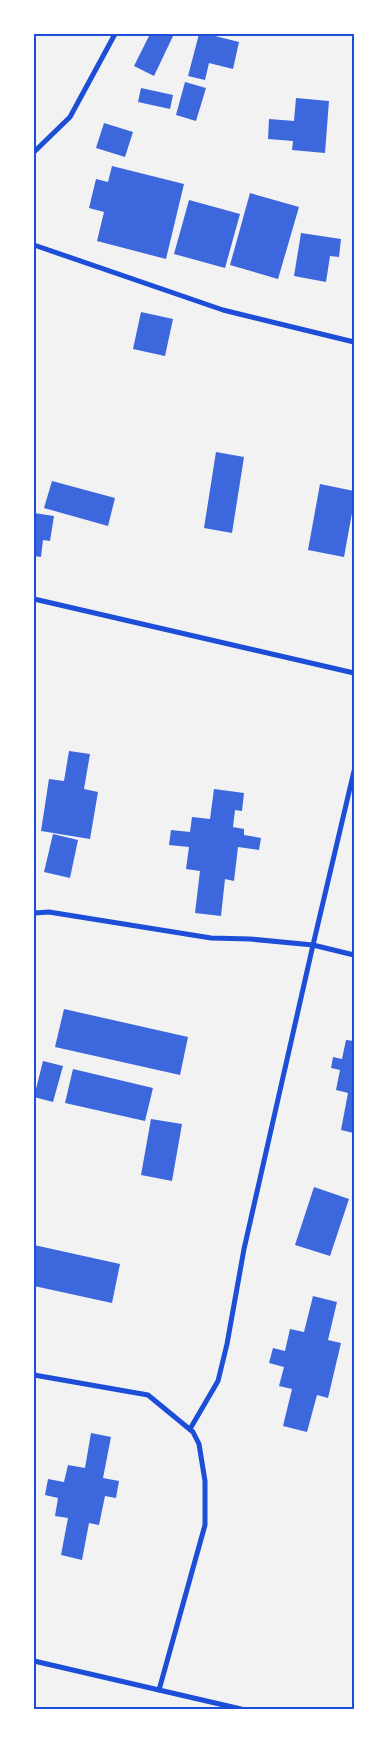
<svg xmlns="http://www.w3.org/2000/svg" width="388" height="1743" font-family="Quicksand,sans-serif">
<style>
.building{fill:#3d67dc}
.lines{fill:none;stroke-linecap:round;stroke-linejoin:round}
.minor{stroke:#1d4ed8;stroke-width:5}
.neatline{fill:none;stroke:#1d4ed8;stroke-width:2}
</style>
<rect width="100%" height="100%" fill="#f2f2f2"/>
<g class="building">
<path d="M150,34H174L154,76L134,66Z"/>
<path d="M199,34H207L239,42L233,69L209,63L205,80L188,76Z"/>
<path d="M185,82L206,88L196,121L176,115Z"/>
<path d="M141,88L173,95L170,109L138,102Z"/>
<path d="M296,98L329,101L325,153L292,150L293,141L268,139L269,119L294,121Z"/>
<path d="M104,123L133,132L125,157L96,148Z"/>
<path d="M112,166L184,184L166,259L97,241L104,212L89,208L96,179L108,182Z"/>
<path d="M250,193L299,207L278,279L230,265Z"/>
<path d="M189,200L240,214L225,268L174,254Z"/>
<path d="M301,233L341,239L339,257L330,256L326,282L294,276Z"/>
<path d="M141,312L173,319L165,356L133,349Z"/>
<path d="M216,452L244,457L232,533L204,528Z"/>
<path d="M52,481L115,498L108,526L44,508Z"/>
<path d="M320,484L354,491V502L344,557L308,550Z"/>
<path d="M34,513L54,516L50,541L43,540L41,557L34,556Z"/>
<path d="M69,751L90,754L84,789L98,792L90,839L41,831L49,779L64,781Z"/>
<path d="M214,789L244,793L242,811L235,810L233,827L244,829V835L261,838L259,850L238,847L234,881L225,879L221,916L195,913L200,871L186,869L189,847L169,845L171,830L190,832L192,817L210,819Z"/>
<path d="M53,834L78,840L70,878L44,872Z"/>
<path d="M64,1009L188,1037L180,1075L55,1047Z"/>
<path d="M346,1040L354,1041V1133L341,1130L348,1093L336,1090L340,1070L331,1068L333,1057L342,1059Z"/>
<path d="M43,1061L63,1066L53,1102L34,1097Z"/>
<path d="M73,1069L153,1088L145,1121L65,1103Z"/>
<path d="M151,1119L182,1124L172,1181L141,1175Z"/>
<path d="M314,1187L349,1199L330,1256L295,1245Z"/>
<path d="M34,1245L120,1264L112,1303L34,1286Z"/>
<path d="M313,1296L337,1302L328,1340L341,1343L328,1398L317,1395L307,1432L283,1426L292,1389L279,1386L284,1367L269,1363L273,1348L285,1351L290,1329L304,1332Z"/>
<path d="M91,1433L111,1437L103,1478L119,1481L116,1498L105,1496L99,1525L89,1523L82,1560L61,1555L68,1518L55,1516L58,1498L45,1495L48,1479L64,1482L68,1465L85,1468Z"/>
</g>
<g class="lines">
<g class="minor">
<path d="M34,152L70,117L115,34"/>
<path d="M34,245L223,310L354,342"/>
<path d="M34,599L354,673"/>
<path d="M34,913L49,912L211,938L250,939L313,945L354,955"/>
<path d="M34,1375L148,1395L193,1432L199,1444L205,1481V1525L159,1690"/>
<path d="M190,1429L218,1381L227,1344L244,1249L313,945L354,771"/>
<path d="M34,1661L241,1709"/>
</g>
</g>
<rect width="388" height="1743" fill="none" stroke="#ffffff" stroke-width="70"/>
<rect x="35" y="35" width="318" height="1673" class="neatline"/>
</svg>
